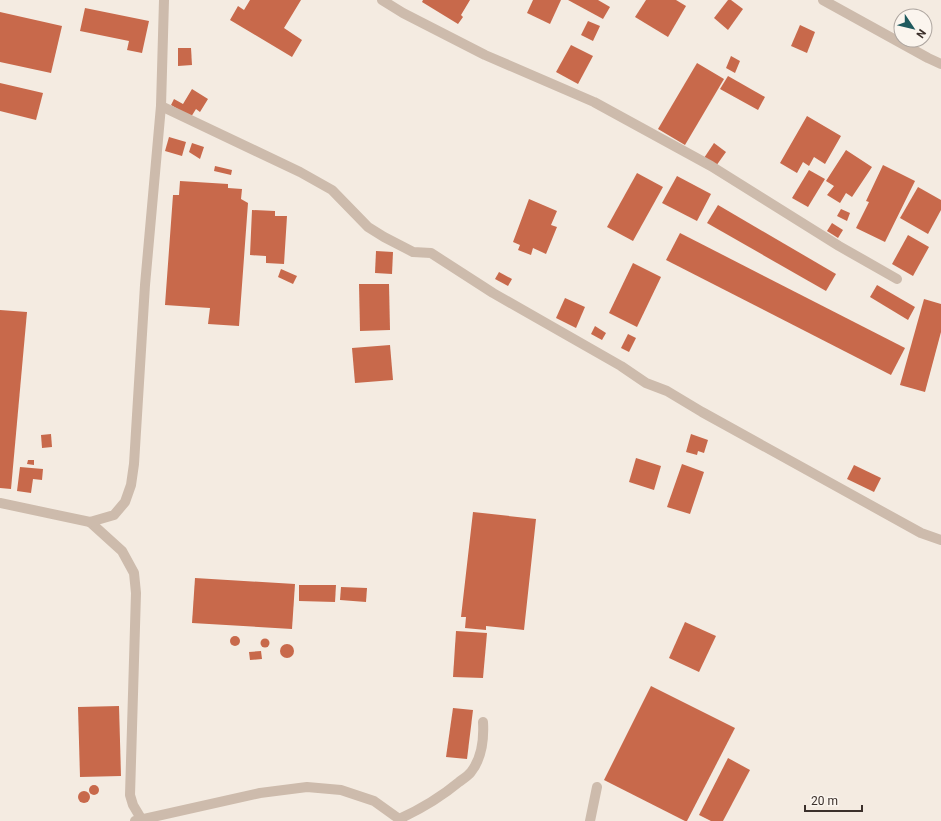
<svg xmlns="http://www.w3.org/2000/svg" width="941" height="821" font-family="Roboto,sans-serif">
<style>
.building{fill:#c8694b}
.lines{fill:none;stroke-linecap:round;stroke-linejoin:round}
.lane{stroke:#cdbbac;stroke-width:10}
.street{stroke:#cdbbac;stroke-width:10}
</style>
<rect width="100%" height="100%" fill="#f4ebe1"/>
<g class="building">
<path d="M250,0H301L284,28L302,40L292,57L230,20L238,6L244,10Z"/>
<path d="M423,0H470L461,15L463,17L458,24L422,2Z"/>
<path d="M533,0H561L550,24L527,13Z"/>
<path d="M568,0H598L610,7L603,19Z"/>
<path d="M646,0H676L686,6L668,37L635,17Z"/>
<path d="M728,0H731L743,9L728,30L714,18Z"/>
<path d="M85,8L149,21L142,53L127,50L129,41L80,31Z"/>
<path d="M0,12L62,26L51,73L0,62Z"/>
<path d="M588,21L600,26L593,41L581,35Z"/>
<path d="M800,25L815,32L807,53L791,46Z"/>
<path d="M571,45L593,56L578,84L556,72Z"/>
<path d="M178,48H191L192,65L178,66Z"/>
<path d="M731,56L740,61L735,73L726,68Z"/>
<path d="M697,63L724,79L685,145L658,129Z"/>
<path d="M728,76L765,97L758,110L720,89Z"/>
<path d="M0,83L43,93L36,120L0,111Z"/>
<path d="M192,89L208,99L200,112L196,109L191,117L171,105L174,99L183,104Z"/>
<path d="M807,116L841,136L825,164L814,157L809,166L803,162L797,173L780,163Z"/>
<path d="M169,137L186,142L182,156L165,151Z"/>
<path d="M192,143L204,147L200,159L189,152Z"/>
<path d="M714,143L726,152L716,166L704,158Z"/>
<path d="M846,150L872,167L852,197L846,193L840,203L827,195L834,186L826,181Z"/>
<path d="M883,165L915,181L885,242L856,228L869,202L866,201Z"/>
<path d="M215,166L232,170L231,175L214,171Z"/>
<path d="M809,170L825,179L808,207L792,198Z"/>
<path d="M637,173L663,187L633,241L607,227Z"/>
<path d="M677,176L711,194L697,221L662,203Z"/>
<path d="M180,181L228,184V188L242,189L241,199L248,203L239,326L208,324L210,308L165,305L173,195H179Z"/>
<path d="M918,187L941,200V210L928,234L900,218Z"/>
<path d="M529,199L557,211L551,225L557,227L546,254L533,248L531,255L518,250L520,245L513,242Z"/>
<path d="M718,205L836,274L826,291L707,223Z"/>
<path d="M841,209L850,213L847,221L837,216Z"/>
<path d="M252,210L275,211V216H287L284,264L266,263V256L250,255Z"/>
<path d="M832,223L843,230L838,238L827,231Z"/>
<path d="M680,233L905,348L891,375L666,260Z"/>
<path d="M908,235L929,247L913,276L892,264Z"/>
<path d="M376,251L393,252L392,274L375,273Z"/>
<path d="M633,263L661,277L637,327L609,313Z"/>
<path d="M281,269L297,276L293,284L278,277Z"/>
<path d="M499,272L512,279L508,286L495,279Z"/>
<path d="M359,284H389L390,330L360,331Z"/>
<path d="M877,285L915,307L908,320L870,297Z"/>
<path d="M565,298L585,307L576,328L556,318Z"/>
<path d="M924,299L941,304V332L925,392L900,385Z"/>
<path d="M0,310L27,312L11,489L0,488Z"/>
<path d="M595,326L606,333L602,340L591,334Z"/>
<path d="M628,334L636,338L629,352L621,348Z"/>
<path d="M390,345L393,380L355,383L352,348Z"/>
<path d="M51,434L52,447L42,448L41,435Z"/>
<path d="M691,434L708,440L704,453L698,451L697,455L686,452Z"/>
<path d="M636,458L661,466L654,490L629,482Z"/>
<path d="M28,460H34V465L27,464Z"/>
<path d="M682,464L704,472L690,514L667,507Z"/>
<path d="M854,465L881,478L874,492L847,479Z"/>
<path d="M20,467L43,469L42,480L33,479L31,493L17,491Z"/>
<path d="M473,512L536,519L524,630L486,626V630L465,628L466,617H461Z"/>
<path d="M195,578L295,584L292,629L192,623Z"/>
<path d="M299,585H336L335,602L299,601Z"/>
<path d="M341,587L367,588L366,602L340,600Z"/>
<path d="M685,622L716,636L699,672L669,658Z"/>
<path d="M456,631L487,633L483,678L453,677Z"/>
<circle cx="235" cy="641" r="5"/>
<circle cx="265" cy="643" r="4.5"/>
<circle cx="287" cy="651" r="7"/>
<path d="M261,651L262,659L250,660L249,652Z"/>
<path d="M651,686L735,728L687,821H685L604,780Z"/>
<path d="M119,706L121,776L80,777L78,707Z"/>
<path d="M453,708L473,710L467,759L446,757Z"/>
<path d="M728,758L750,770L723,821H711L699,815Z"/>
<circle cx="94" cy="790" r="5"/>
<circle cx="84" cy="797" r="6"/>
</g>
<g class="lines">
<path class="lane" d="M90,522L122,551L134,573L136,593L130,795L133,805L142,820"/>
<g class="street">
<path d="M382,0L403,13L485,55L594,102L711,166L839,246L897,279"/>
<path d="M823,0L928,58L941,64"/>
<path d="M161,106L300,172L332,190L368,227L384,237L413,252L431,253L493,293L621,366L646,383L667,391L702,412L921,533L941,540"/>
<path d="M0,503L90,522L114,515L125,502L131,485L134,464L145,285L161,106L164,0"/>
<path d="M399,819C421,809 441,797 459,782C463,779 468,776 471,772C482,758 484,739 483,722"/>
<path d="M135,821L260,793L307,787L341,790L374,801L402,821"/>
<path d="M590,821L597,787"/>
</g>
</g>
<g transform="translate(913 28) rotate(125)"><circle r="19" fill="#fbf5ee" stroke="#aea6a0"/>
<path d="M0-3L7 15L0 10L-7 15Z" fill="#1f5a5e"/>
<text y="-6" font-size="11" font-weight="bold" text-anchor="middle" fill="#3b302b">N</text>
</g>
<path d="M805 805v6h57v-6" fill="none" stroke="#3b302b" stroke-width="2"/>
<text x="811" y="805" font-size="12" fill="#3b302b" stroke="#fbf5ee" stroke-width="3" paint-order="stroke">20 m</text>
</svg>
